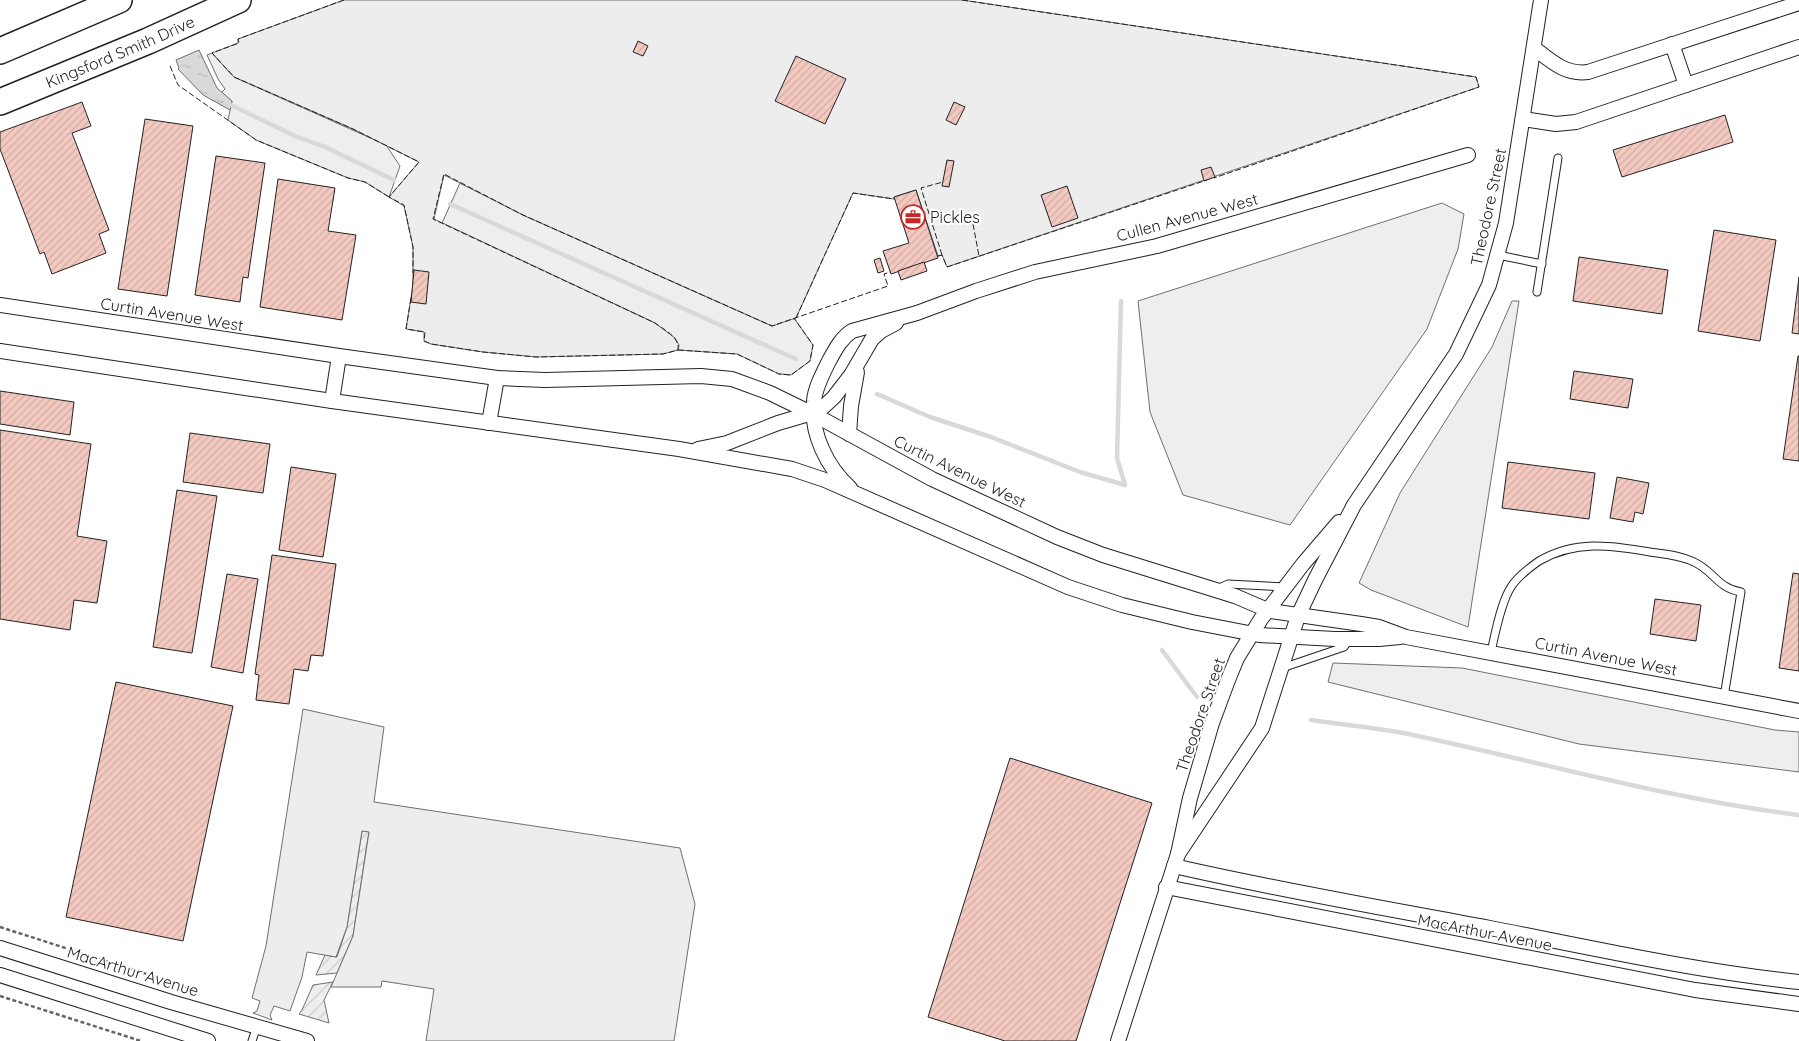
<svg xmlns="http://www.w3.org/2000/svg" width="1799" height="1041" font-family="Quicksand,sans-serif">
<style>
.green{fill:#eee;stroke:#6f6f6f}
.garden{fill:url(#garden-furrows);stroke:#6f6f6f}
.parking{fill:#ededed;stroke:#6f6f6f}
.water{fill:url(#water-ripples);stroke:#6f6f6f}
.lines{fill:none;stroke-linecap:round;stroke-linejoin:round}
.stream{stroke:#d9d9d9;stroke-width:4.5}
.building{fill:url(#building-hatch);stroke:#222}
.lane-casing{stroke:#222;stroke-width:9}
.street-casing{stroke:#222;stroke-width:16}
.highway-casing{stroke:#222;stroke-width:28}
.path{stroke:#646464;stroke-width:2.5;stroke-dasharray:4 2.5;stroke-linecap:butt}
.lane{stroke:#fff;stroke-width:7}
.street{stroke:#fff;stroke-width:14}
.highway{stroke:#fff;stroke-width:25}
.fence{stroke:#222;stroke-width:1;stroke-dasharray:6 2.5;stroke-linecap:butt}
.labels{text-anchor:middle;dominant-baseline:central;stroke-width:4;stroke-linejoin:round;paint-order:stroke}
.street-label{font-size:16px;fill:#222;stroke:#fff}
.poi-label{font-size:16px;fill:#222;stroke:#fff;text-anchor:start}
</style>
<defs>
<pattern id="garden-furrows" width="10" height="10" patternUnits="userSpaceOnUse" patternTransform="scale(1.25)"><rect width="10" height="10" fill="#eee"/><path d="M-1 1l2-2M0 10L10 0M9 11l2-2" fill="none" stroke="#ccc"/></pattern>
<pattern id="water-ripples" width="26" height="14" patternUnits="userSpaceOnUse" patternTransform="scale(1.25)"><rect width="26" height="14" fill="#d9d9d9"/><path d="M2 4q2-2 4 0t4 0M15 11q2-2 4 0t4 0" fill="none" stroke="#bababa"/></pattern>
<pattern id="building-hatch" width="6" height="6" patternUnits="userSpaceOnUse" patternTransform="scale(1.25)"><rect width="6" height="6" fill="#f3c9c0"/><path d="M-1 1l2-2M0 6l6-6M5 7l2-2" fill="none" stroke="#d0aca5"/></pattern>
</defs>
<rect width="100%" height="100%" fill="#fff"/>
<g class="green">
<path d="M212,53L234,77L386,145L400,166L389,197L365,182L348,178L256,140L228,120L232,101L221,93L225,89L218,79L207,55Z"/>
<path d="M460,183L523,215L772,326L794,318L813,345L810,361L791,375L779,374L737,354L678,350L679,345L655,323L442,223Z"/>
<path d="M1442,203L1464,214L1458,249L1427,329L1290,525L1183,495L1150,412L1138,301Z"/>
<path d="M1512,301H1519L1468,627L1371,590L1359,583L1400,493L1492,347Z"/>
<path d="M1333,663L1462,668L1775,730L1799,732V772L1579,744L1328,682Z"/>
</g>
<g class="garden">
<path d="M362,831H369L353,936L337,973L316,975L325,955L337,957L347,927Z"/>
<path d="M333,982L324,1000L329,1023L299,1014L302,1010L313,985Z"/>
</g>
<g class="parking">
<path d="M344,0H962L1476,77L1479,87L947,267L942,255L938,256L916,190L894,197V199L853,193L796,318L772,326L523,215L444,175L434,219L655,323L675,338L679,345L678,350L663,354L536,357L483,352L431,344L424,341V332L406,329L413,285V247L404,206L389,197L419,162L353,129L234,77L212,53L238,43V39Z"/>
<path d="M303,709L384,727L374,802L680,848L695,904L674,1041H426L434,989L382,981L381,987H331L353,936L369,832L362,831L347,927L336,957L307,952L302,977L290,1011L274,1006L270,1015L272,1020L253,1013L257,1011L260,1001L252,998L266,946Z"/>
</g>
<path class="water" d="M199,50L217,88L232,101L230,110L203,95L178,69L179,68L176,60Z"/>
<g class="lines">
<g class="stream">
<path d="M231,105L295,136L325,147L394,180"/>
<path d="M450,204L796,359"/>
<path d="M1121,301L1117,458L1125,485"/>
<path d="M877,394L930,417L991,437L1080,472L1125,485"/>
<path d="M1162,650L1197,697"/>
<path d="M1311,720C1345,725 1379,728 1413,735C1541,762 1668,799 1799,815"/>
</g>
</g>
<g class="building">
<path d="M638,41L648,46L643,56L633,52Z"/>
<path d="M796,56L846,79L825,124L775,101Z"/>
<path d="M82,102L91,126L72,133L109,230L99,234L106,253L52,274L44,252L40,254L0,149V132Z"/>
<path d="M954,102L965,107L956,125L946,120Z"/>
<path d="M1725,115L1733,142L1622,177L1613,150Z"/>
<path d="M145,119L193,126L167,296L118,289Z"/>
<path d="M216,156L265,163L248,278L243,277L240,302L195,295Z"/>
<path d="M947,160L954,161L949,187L942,186Z"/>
<path d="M1211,167L1215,177L1204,181L1201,170Z"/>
<path d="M278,179L335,188L328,231L356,235L342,320L260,307Z"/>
<path d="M1067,186L1078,218L1052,227L1041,195Z"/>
<path d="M916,190L938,258L891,274L883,251L909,243L894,197Z"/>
<path d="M1714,230L1776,240L1760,341L1698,331Z"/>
<path d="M1579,257L1668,270L1662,314L1573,301Z"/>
<path d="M880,258L884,271L878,273L874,260Z"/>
<path d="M924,262L927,271L901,280L898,271Z"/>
<path d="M414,270L429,272L426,304L411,302Z"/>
<path d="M1799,277V334L1792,333Z"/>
<path d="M1798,356H1799V461L1783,459Z"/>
<path d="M1574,371L1633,379L1628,408L1570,399Z"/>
<path d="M0,391L74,402L70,435L0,424Z"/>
<path d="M0,430L91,444L77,536L107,541L97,603L74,600L70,630L0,619Z"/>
<path d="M190,433L270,444L263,493L183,482Z"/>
<path d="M1508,462L1595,473L1589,519L1502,508Z"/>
<path d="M291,467L336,474L323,557L279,550Z"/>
<path d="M1617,477L1649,483L1643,514L1635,512L1633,522L1610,518Z"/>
<path d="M177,490L217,496L192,653L153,647Z"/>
<path d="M272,555L336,564L323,656L311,655L308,671L294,669L289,704L256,700L259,675L255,674Z"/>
<path d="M1793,573L1799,574V671L1779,668Z"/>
<path d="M227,574L258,579L243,673L211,667Z"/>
<path d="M1655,599L1701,605L1696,641L1650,634Z"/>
<path d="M116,682L233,706L183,941L66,917Z"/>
<path d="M1010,758L1152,803L1076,1041H1005L928,1017Z"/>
</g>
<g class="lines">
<g class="lane-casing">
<g id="lane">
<path d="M1498,255L1542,264"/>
<path d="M1537,292L1558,158"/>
<path d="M1217,589L1228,584L1285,587"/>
<path d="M1491,652C1495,634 1501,602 1511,587C1518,576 1529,568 1539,561C1575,540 1610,545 1650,552C1664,554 1680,555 1694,562C1714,571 1717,588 1741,592L1724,697"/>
<path d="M1282,668L1344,647L1350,638"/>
<path d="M252,1041L257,1026"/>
</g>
</g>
<g class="street-casing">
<g id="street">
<path d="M1672,44L1686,85"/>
<path d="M1534,48C1551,61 1565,75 1588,72L1799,3"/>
<path d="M1523,119L1556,124L1576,122L1799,47"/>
<path d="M0,305L339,356L497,378L545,380L701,376L732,379L770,393L813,414L932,479L1057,537L1103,555L1235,596L1270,611L1361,624L1379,627L1406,637L1799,711"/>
<path d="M0,351L332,401L679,449L792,469L825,480L1068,587L1122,605L1192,622L1259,635L1335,639H1379L1400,637"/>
<path d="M332,401L339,356"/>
<path d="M489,423L497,378"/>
<path d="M849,434L851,406L857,372"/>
<path d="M698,449L727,443L778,423L819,411L834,397L851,375L872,339L881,331L896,323"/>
<path d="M850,488C827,467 810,433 814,401C815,388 823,373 829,361C835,350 841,338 852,331L917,313L976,291L1035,272L1157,246L1468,155"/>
<path d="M1178,854L1262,728L1298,616L1315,580L1354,505L1456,354L1489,285L1506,223L1541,0"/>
<path d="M1174,866C1278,890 1384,908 1490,928C1592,948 1695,971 1799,982"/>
<path d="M1166,887L1695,990L1799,1004"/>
<path d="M0,948L171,1002L307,1041"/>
<path d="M0,975L208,1041"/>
<path d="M1118,1041L1178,854L1190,798L1212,723L1228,680L1237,658L1261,619L1303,564L1339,522"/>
</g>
</g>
<g class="highway-casing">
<g id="highway">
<path d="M0,51L119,0"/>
<path id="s1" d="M0,102L148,41L238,0"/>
</g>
</g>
<g class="path">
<path d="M0,927L184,986L192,992"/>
<path d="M0,996L141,1041"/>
</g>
<use href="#lane" class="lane"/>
<use href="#street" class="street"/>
<use href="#highway" class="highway"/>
<g class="fence">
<path d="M344,0L238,39L239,43L212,53L234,77L353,129L419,162L389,197L404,205L413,247V273"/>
<path d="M962,0L1476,77L1479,87L1214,178"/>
<path d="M170,66L178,85L256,140L348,178L365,182L389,197"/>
<path d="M973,224L979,256"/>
<path d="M942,255L921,188L943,182"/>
<path d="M938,256L942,255L947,267L1207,180"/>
<path d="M411,298L406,329L425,332L424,341L431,344L483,352L536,357L663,354L678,350C680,337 664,330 655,323L433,219L444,174L523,215L772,326L888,286L884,274L890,272"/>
<path d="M796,318L853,193L894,199"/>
<path d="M678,350L737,354L779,374L791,375L810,361L813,345L794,318"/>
</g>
</g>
<defs>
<g id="office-ring" transform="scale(1.25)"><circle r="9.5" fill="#fff" stroke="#c62828" stroke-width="1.5"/><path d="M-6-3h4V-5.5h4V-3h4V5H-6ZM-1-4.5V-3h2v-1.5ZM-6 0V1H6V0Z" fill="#c62828"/></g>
</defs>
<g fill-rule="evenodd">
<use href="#office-ring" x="913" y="217"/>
</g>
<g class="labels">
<g class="street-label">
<text stroke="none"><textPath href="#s1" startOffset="130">Kingsford Smith Drive</textPath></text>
<text transform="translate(1488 207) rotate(-78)">Theodore Street</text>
<text transform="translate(1187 217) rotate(-15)">Cullen Avenue West</text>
<text transform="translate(172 314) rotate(9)">Curtin Avenue West</text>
<text transform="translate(960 471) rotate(26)">Curtin Avenue West</text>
<text transform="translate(1606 656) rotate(11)">Curtin Avenue West</text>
<text transform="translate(1200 715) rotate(-71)">Theodore Street</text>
<text transform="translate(1485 932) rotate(11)">MacArthur Avenue</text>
<text transform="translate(133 971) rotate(17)">MacArthur Avenue</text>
</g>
<g class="poi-label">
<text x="930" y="217">Pickles</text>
</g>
</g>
</svg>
